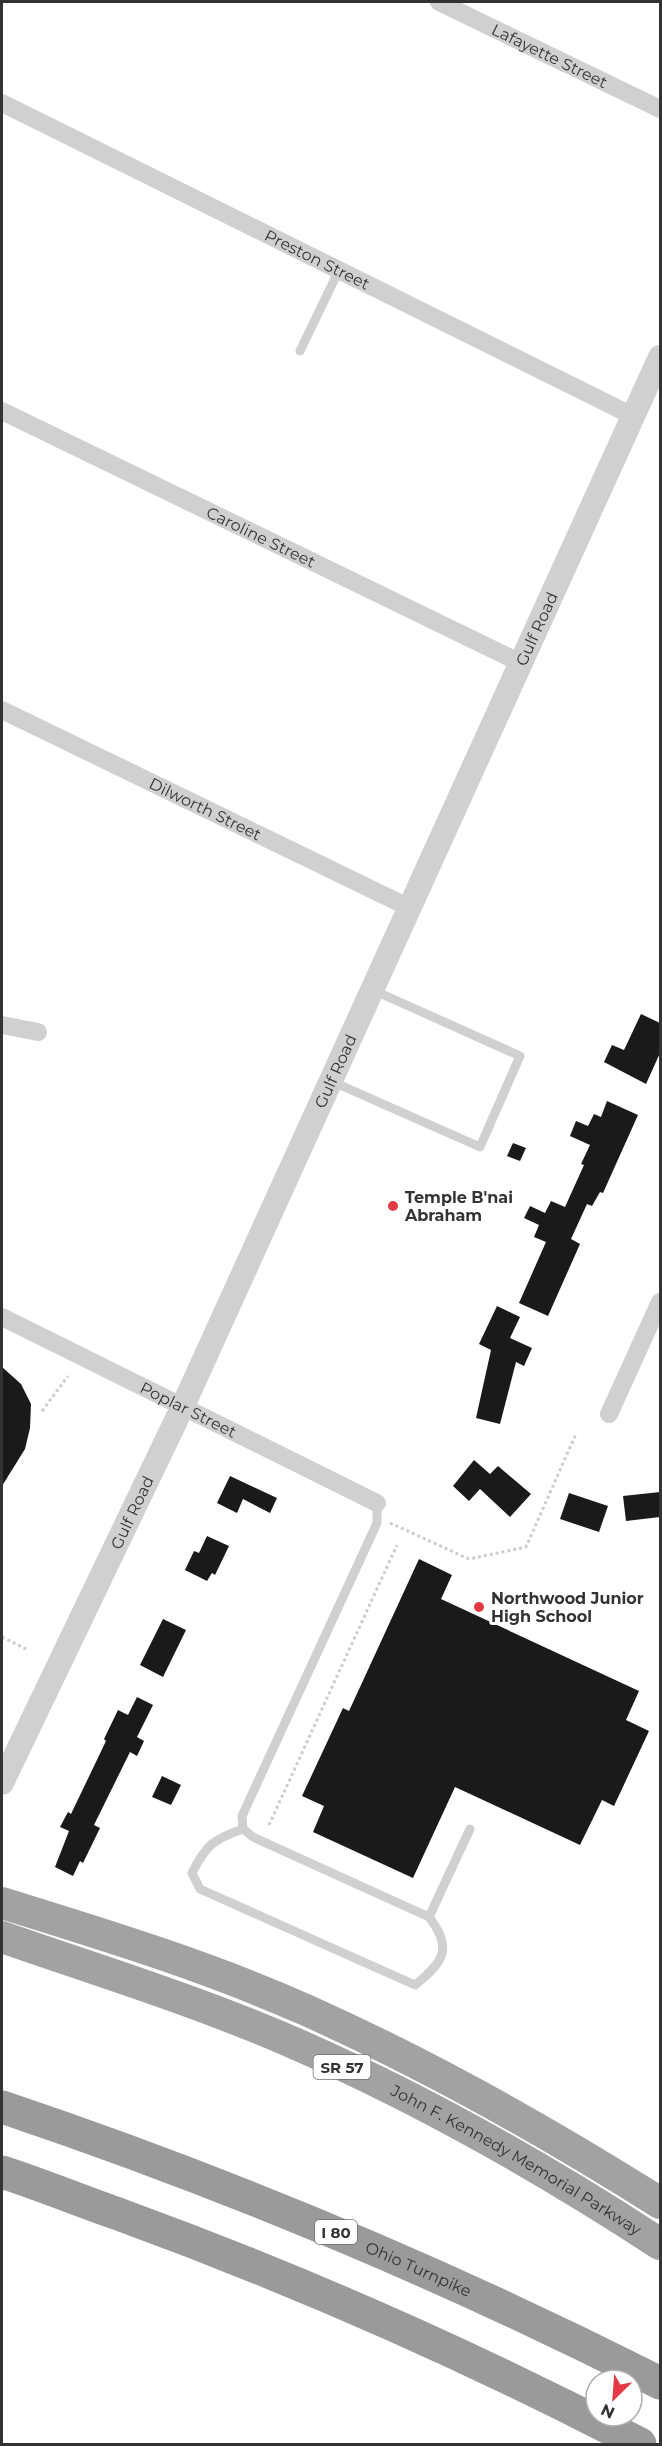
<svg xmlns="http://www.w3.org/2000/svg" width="662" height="2446" font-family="Montserrat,sans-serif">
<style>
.building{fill:#1a1a1a}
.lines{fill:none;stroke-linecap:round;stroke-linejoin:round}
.path{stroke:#cdcdcd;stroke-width:3;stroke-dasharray:3 3;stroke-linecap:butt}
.service{stroke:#d0d0d0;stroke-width:9}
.minor{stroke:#d0d0d0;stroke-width:18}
.tertiary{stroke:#d0d0d0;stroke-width:24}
.trunk{stroke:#a2a2a2;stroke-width:32}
.motorway{stroke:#9a9a9a;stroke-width:33}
.poi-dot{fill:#e63946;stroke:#fff;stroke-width:2}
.labels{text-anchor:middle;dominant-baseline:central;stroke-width:6;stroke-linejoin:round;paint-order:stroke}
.shield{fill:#fff;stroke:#707070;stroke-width:1.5}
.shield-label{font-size:15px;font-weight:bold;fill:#333}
.street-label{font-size:16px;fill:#333;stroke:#fff}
.poi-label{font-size:16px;font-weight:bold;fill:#333;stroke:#fff;text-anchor:start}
</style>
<rect width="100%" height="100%" fill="#fff"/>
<g class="building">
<path d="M641,1014L660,1023V1053L646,1084L604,1062L612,1045L624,1050Z"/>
<path d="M607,1101L638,1115L603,1193L600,1192L592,1206L587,1204L571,1239L580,1244L548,1316L519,1303L546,1242L534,1237L539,1225L524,1218L530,1206L545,1213L551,1201L565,1207L584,1165L581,1164L590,1145L570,1136L576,1121L588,1126L594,1114L601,1117Z"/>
<path d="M513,1143L526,1148L520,1161L507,1156Z"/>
<path d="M497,1306L520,1317L510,1338L532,1348L524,1366L516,1362L500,1424L476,1418L491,1350L479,1344Z"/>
<path d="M2,1367L21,1384L31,1404L30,1428L25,1449L2,1486Z"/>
<path d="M474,1460L490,1474L498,1466L531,1494L510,1517L480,1489L469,1501L453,1486Z"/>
<path d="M230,1476L277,1498L270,1513L243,1499L237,1513L217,1503Z"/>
<path d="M660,1492V1517L626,1521L623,1496Z"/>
<path d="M569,1493L608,1506L599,1532L560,1519Z"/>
<path d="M207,1536L229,1546L215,1575L212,1573L207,1581L185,1570L194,1551L199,1553Z"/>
<path d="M419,1559L452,1575L441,1599L639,1691L626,1720L649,1731L614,1806L602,1800L580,1845L455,1787L413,1878L313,1832L324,1806L302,1796L343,1708L349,1711Z"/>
<path d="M163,1619L186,1630L163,1677L140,1665Z"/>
<path d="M137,1697L153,1705L137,1737L144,1741L137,1756L130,1752L94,1825L100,1828L83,1863L80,1861L73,1876L55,1867L69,1831L60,1827L68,1812L71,1814L106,1741L104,1739L118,1710L128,1715Z"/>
<path d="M162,1776L181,1785L171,1805L152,1797Z"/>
</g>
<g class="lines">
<g class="path">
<path d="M42,1411L68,1376"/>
<path d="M390,1523L469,1559L526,1547L576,1434"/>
<path d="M2,1637L26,1649"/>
<path d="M269,1825L397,1545"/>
</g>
<g class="service">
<path d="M300,351L339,270"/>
<path d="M331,1081L480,1147L520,1056L373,990"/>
<path d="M377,1503V1523L242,1816L243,1829L253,1837L429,1917L470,1829"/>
<path d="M243,1829C214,1839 206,1845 192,1873L200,1889L415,1985C444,1962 453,1948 429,1917"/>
</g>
<g class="minor">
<path id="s1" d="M439,2L660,109"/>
<path id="s2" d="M2,103L633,416"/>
<path id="s3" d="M2,411L521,663"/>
<path id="s4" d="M2,710L410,908"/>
<path d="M2,1025L38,1032"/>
<path id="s5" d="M2,1317L377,1503"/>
<path d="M609,1414L660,1302"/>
</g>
<path class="tertiary" id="s6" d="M2,1783L182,1408L660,357"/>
<g class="trunk">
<path d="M2,1903C105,1935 207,1966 306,2010C429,2065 546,2131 660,2203"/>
<path id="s7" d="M2,1937C97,1970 194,2000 287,2040C417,2096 542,2167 660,2244"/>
</g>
<g class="motorway">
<path id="s8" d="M2,2107C228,2183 447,2275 660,2383"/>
<path d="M2,2172C42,2185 81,2201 121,2215C299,2280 473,2357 640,2444"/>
</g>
</g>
<g class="poi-dot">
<circle cx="393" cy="1206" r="6"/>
<circle cx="479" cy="1607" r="6"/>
</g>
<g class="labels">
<g class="shield">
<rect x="313.5" y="2055" width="57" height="24" rx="4.5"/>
<rect x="315" y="2220" width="42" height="24" rx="4.5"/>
</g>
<g class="shield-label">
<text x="342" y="2067">SR 57</text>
<text x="336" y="2232">I 80</text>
</g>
<g class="street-label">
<text stroke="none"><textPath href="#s1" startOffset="123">Lafayette Street</textPath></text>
<text stroke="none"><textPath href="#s2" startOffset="352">Preston Street</textPath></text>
<text stroke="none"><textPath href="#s3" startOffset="288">Caroline Street</textPath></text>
<text stroke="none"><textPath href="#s6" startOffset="1272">Gulf Road</textPath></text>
<text stroke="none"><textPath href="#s4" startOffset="226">Dilworth Street</textPath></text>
<text stroke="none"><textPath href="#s6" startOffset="786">Gulf Road</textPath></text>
<text stroke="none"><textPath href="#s5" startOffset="208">Poplar Street</textPath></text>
<text stroke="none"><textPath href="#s6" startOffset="300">Gulf Road</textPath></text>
<text stroke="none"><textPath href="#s7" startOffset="562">John F. Kennedy Memorial Parkway</textPath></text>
<text stroke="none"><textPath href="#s8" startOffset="447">Ohio Turnpike</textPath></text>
</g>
<g class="poi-label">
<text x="405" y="1197">Temple B'nai<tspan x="405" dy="18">Abraham</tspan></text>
<text x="491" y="1598">Northwood Junior<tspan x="491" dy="18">High School</tspan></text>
</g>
</g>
<rect width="662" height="2446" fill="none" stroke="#333333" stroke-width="6"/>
<g transform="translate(614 2398) rotate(205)"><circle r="28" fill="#ffffff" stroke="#adadad" stroke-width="1.5"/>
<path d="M0-4.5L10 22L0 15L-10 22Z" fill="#e63946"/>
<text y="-9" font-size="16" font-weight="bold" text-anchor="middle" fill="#333333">N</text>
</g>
</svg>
